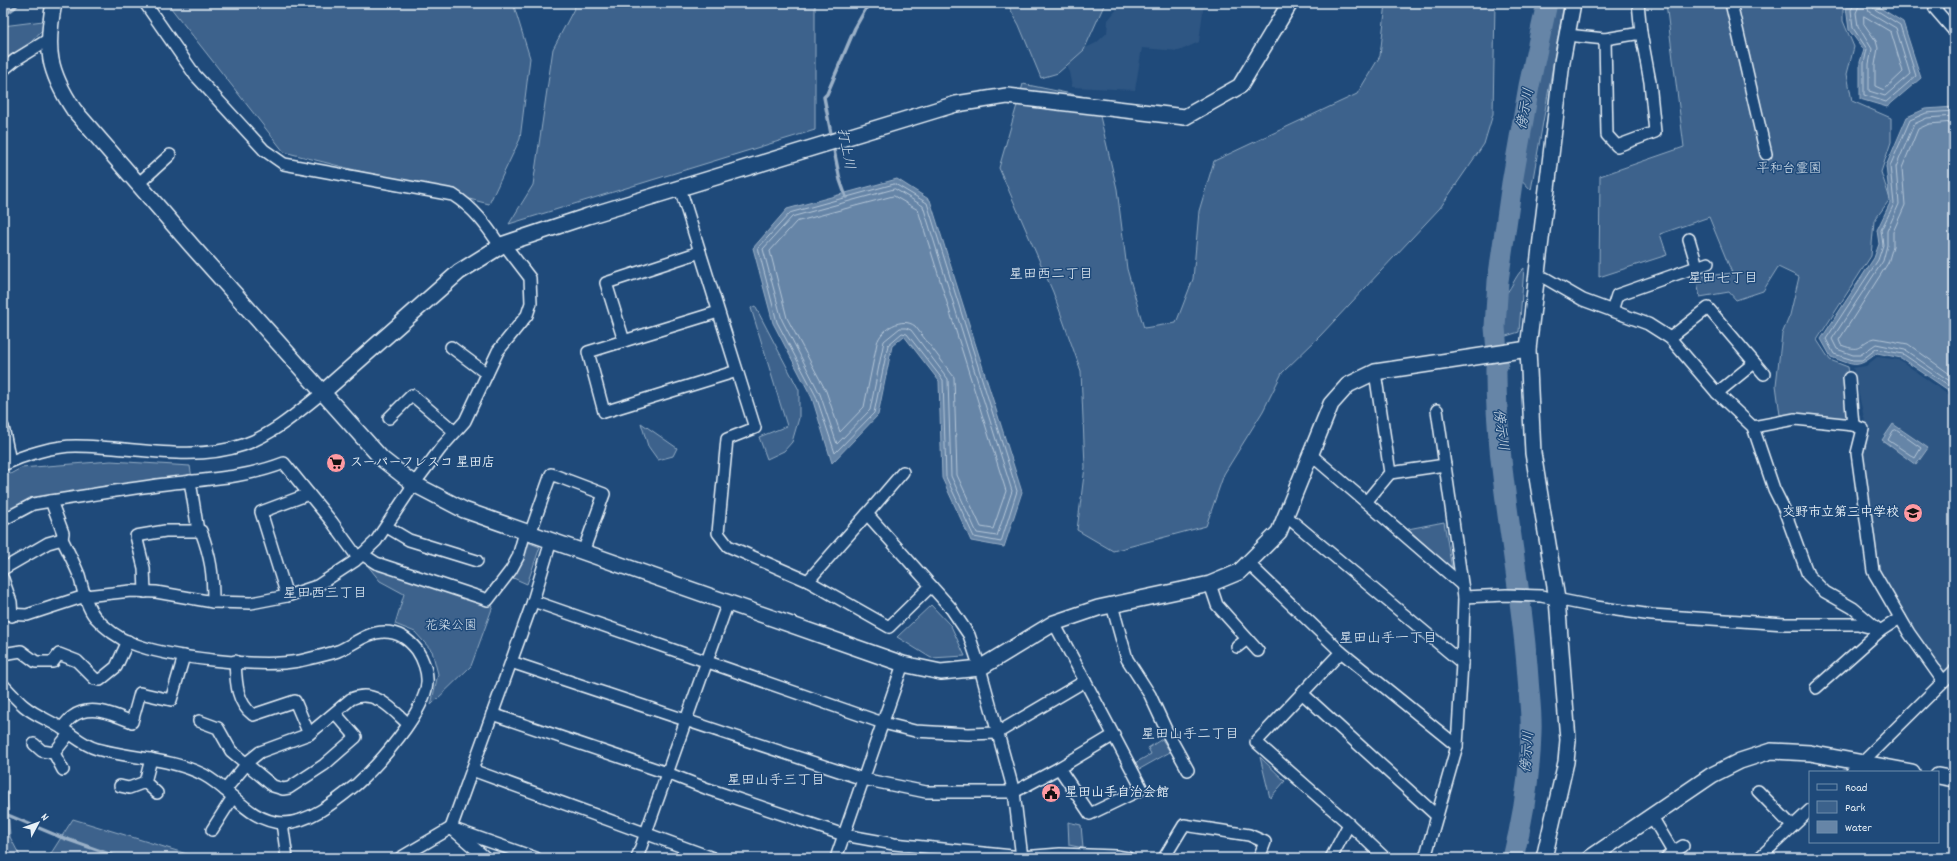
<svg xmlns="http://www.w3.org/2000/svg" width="1957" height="861" font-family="Dekko,'Klee One',sans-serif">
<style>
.built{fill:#2e5683}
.green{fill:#3c628c;stroke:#92aac2}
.water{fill:#6685a7;stroke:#9ab0c7}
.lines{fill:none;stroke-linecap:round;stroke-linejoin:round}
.shore{stroke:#b4c6d8;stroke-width:1}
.stream{stroke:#9ab0c7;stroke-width:3.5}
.river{stroke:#6685a7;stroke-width:21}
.street-casing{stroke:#e8f1f8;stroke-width:14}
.secondary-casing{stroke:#e8f1f8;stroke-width:18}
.street{stroke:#1f4a7a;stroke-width:11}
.secondary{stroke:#1f4a7a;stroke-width:15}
.labels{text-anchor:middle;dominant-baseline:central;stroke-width:3;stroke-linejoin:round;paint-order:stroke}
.park-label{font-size:13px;fill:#d7e3ed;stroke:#1f4a7a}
.poi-label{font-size:13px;font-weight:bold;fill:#e8f1f8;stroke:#1f4a7a;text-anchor:start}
.water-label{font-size:14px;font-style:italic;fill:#d4e1ec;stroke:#1f4a7a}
.neighbourhood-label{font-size:14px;fill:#e8f1f8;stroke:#1f4a7a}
</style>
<rect width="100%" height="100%" fill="#1f4a7a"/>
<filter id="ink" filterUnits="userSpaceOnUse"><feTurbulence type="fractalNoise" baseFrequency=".025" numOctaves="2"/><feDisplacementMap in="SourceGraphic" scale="8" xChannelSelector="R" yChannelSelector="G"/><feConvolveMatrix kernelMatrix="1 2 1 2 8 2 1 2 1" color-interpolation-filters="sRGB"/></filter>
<g filter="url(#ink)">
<g class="built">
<path d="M1122,3H1204L1199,42L1179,51L1142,48L1135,90L1072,87L1066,57L1096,43L1107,33L1108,20Z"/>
<path d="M1877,357L1900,360L1944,392L1954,398V666L1946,672L1942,671L1879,574L1864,451L1867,431L1853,368L1866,366Z"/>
</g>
<g class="green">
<path d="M167,3H513L530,58L520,139L489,204L284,152Z"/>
<path d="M577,3H815V130L509,224L533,185L553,49Z"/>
<path d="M1007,3H1105L1084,50L1058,73L1041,78L1019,25Z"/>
<path d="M1386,3H1495L1493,114L1484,144L1440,208L1320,336L1282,373L1263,411L1224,474L1206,526L1113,551L1077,530L1085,467L1081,371L1053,292L999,168L1023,84L1086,97L1099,112L1117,189L1127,269L1144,328L1176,323L1193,279L1199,211L1214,161L1357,94L1380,56Z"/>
<path d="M1553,3H1564L1531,190L1517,175Z"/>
<path d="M1666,3H1843V21L1854,47L1847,74L1852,101L1891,118V142L1881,172L1890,199L1874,221L1871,256L1817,340L1830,360L1848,367L1857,422L1813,415H1780L1776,385L1782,334L1790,315L1799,277L1778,267L1763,291L1736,300L1729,292L1700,297L1696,277L1732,273L1709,217L1660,234L1667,255L1599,277L1600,176L1684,147Z"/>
<path d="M51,20L15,60L3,67V26Z"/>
<path d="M1524,268L1519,332L1500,338L1501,298C1512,291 1514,276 1524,268Z"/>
<path d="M755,306L799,390V418L792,442L784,451L767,459L759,437L787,426L751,308Z"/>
<path d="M641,423L677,448L673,456L658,460L648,446Z"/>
<path d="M111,461L190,466L192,478L3,515V478L21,468Z"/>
<path d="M1444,522L1452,569L1408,529Z"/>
<path d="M527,542L540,547L527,584L511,577Z"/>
<path d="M367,565L493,606L471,666L431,705L438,674L432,651L415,632L395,624L404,594L380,581Z"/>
<path d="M931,605L951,626L965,656L931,658L897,637Z"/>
<path d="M1162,739L1170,752L1138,770L1135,763L1151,754L1148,748Z"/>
<path d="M1260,757L1285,781L1270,798Z"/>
<path d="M73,819L200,858H48Z"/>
<path d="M1068,822L1081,825L1083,848L1069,845Z"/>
<path d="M3,836L10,837L21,858H3Z"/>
</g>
<g class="water">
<path d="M1854,3H1872L1903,22L1921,78L1887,107L1860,99V62L1864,50L1849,30L1846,7Z"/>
<path d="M1954,107V394L1901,358L1877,353C1856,370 1854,365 1831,357L1821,339L1874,258L1879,244L1877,230L1890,203L1886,166L1907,117L1925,109Z"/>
<path d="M897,179L930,200L1022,492L1004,547L971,541L942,478L939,381L904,336L892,346L878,415L832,463L812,398L773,323L753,248L787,209Z"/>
<path d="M1893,424L1928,448L1916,465L1882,440Z"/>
<path d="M3,790L7,792L10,837L3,836Z"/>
</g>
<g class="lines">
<g class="shore">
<path d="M1855,3L1851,10L1853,28L1867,49L1864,63V95L1886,102L1916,76L1900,25L1873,8L1871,3"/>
<path d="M1860,3L1856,13L1858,26L1872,49L1869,64V91L1885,96L1910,74L1896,28L1869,12L1866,3"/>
<path d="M1864,16L1891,32L1903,72L1884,90L1875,86V65L1878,48L1876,41L1864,24Z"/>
<path d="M1954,111L1926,113L1910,120L1890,166L1894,204L1881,230L1883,245L1878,260L1826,339L1834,354L1853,360H1862L1876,349L1903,354L1954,389"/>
<path d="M1954,116L1927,118L1914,124L1896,167L1899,204L1887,231V245L1883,261L1832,339L1837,349L1853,355H1860L1876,344L1905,350L1954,384"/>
<path d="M1954,122L1929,124L1918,129L1902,168L1905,205L1893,232V246L1888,263L1839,340L1841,345C1865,354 1856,343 1875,338L1908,344L1954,377"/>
<path d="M895,184L927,203L1017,491L1001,542L974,537L946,477L943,380L907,334L902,333L888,345L874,413L835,453L816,396L777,322L758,248L790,213Z"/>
<path d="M895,189L923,206L1012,491L997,536L977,533L951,476L948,379L911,330L906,328H900L884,341L870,410L837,444L820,394L782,320L763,249L792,217Z"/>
<path d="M894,196L918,210L1006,491L993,529L981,527L957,475L954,377L915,326C902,316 881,329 877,343L864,407L840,432L826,391L787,318L770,251L796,222Z"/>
<path d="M1896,430L1921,448L1915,458L1888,440L1893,431Z"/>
</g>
<g class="stream">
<path d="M3,16L15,7L18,3"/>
<path d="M832,139L824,97L827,94L855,28L869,3"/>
<path d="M833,145L840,180L846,197"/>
<path d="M3,813L58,836L120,858"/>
</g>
<path class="river" d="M1513,858C1523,819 1530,772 1531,732C1532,714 1529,696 1528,678C1521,574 1495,471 1496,367L1498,364L1495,327L1498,281L1512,183L1529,86L1547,3"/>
<g class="street-casing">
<g id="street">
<path d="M145,3L195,75L264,150L284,164L453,195C474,208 487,226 500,246"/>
<path d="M1731,3L1766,154"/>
<path d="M1939,3L1935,9L1954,31"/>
<path d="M1567,35L1605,39L1641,33L1638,3"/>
<path d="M1605,39L1607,135L1617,146L1655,132L1650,82L1641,33"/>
<path d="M3,70L15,60L49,39"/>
<path d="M138,184L170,155"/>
<path d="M680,188L755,428L727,439L718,533L728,546L808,581L867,514L950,607L969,635L980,668L1014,792L1022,858"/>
<path d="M1689,239L1697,266"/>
<path d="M1536,276L1545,278L1583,300L1648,324L1670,338L1717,393L1753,427L1774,489L1784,509L1808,575L1825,592L1853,608L1880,631L1900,618"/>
<path d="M1612,311L1617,295L1708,263"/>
<path d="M718,312L588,352L604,412L737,371"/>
<path d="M1670,338L1708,308L1764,374"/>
<path d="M624,341L606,283L700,252"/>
<path d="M451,347L487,374"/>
<path d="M1849,378L1853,425L1863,429L1857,453L1873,571L1909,633L1943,681"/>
<path d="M1717,393L1754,363"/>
<path d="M389,418L412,395L455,432"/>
<path d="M3,427L10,461"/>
<path d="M1753,427L1795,419L1853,425"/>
<path d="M1310,454L1366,502L1390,473L1375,372"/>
<path d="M3,465C24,455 53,446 76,446C131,446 190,463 243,445C274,434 297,413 322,393"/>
<path d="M1390,473L1445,465"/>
<path d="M190,481L198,531"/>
<path d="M51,501L63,533L62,539"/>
<path d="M1366,502L1462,585"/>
<path d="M867,514L903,472"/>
<path d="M1286,516L1462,663"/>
<path d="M3,520L33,504L51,501C91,495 132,488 173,483C211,479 248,477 284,463L309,494"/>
<path d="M387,527L409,540L477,561"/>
<path d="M530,534L551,474L604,494L583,552"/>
<path d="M362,554L376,563L488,600L511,570L518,557L525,532"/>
<path d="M1248,563L1341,652L1256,742L1349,824"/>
<path d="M3,569L48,543L62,539C68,551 74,563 79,575C83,589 86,606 95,617C105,628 118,638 131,643C168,658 260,668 299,661C312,658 326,655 338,651C353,645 367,632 384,632C399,632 408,639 417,650C423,659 428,672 427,683C425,712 378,765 357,784C337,800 310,823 283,823C249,822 231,789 204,775C171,758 133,759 97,749C85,746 74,736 63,729C51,721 36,716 24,706C17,700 10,692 3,685"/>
<path d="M3,579L11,602L12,616"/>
<path d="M808,581L889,627L931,586"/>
<path d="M1210,584L1217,605L1258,651"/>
<path d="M145,592L144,568L136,536L165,531H201C211,558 213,573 213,602"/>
<path d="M287,596L261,512L309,494L332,522L358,558"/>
<path d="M1464,597L1506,595L1541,596L1596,607L1652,615L1785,624H1858L1876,629"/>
<path d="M533,601L883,723L915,731L968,734L997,733L1085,681L1054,623"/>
<path d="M1112,605L1127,659L1150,695L1168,734L1188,770"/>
<path d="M3,614L27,615L85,596L131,591L156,592L213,602L251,603L287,596L317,586L355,561L376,541L414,484L441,448L465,421L498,351L527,315L531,303L530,278L504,244"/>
<path d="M1237,647L1247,639"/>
<path d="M1341,652L1457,746"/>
<path d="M3,654L21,651L36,662H53L59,654L77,661L95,679L100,680L116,667L128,641"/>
<path d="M235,661C236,681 236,702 253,715L295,701L309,734"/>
<path d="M511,662L863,779L926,792H1014L1059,768"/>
<path d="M1085,681L1142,789L1090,814L1059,768L1114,735"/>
<path d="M1816,688L1880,631"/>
<path d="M1303,694L1437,816"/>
<path d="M492,714L667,773L708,789L844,835L894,844L1022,857L1060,854L1116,856L1128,858"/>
<path d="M199,721L218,728L231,751L273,786L283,789L289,788L324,765L356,737L335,713"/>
<path d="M62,728C65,724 68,720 72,717C90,703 115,715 132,722L140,693L171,700L184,656"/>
<path d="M34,744L42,751L54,753"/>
<path d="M151,759L145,782L157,793"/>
<path d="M63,770L54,753L69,734"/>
<path d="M472,770L713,858"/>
<path d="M1852,772L1954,671"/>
<path d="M120,786L129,788L145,782"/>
<path d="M225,790L250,760L260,752L309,734L351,699C374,688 392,709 408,724"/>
<path d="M1758,791L1792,826"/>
<path d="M1651,815L1673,852L1666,858"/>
<path d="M282,823L287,858"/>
<path d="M212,830L233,797"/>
<path d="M1673,852L1683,846"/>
<path d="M400,858L451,828L486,858"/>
<path d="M536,858L451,828L533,601L551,541"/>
<path d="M637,858L728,602"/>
<path d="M836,858L903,664"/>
<path d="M1164,858L1184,825L1249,835L1265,842L1259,858"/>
<path d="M1331,858L1349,824L1385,858"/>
<path d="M1425,858L1457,746L1462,663L1464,597L1437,410"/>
<path d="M1759,858L1810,810"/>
</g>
</g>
<g class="secondary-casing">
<g id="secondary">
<path d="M54,3C45,49 48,71 74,110L192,246L382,459L414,484L464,510L903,664L941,672L980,668L1054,623L1098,608L1210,584L1239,572L1279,532L1331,404L1348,385L1375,372L1528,349"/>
<path d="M322,393L459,272L504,244L588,216L956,104L1007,96L1185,117L1240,86L1290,3"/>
<path d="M1938,776L1954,779"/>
<path d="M1544,858L1566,762L1568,740L1557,599L1533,453L1528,349L1562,62L1573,3"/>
<path d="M1590,858L1712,775L1740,761L1771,751L1810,753L1912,772"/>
</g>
</g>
<use href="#street" class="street"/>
<use href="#secondary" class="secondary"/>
</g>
</g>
<defs>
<g id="supermarket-disc" transform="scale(1)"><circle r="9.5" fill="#ff9aa2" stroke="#1f4a7a"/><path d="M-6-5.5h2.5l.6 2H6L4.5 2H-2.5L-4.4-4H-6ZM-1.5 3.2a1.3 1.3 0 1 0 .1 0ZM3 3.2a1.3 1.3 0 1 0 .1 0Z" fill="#111"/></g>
<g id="school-disc" transform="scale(1)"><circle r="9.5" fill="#ff9aa2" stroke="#1f4a7a"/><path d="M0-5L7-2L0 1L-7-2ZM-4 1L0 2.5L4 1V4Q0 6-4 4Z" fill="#111"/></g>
<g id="civic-disc" transform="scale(1)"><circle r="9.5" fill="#ff9aa2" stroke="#1f4a7a"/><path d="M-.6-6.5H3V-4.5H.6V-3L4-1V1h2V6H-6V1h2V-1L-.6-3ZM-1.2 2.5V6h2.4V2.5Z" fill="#111"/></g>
</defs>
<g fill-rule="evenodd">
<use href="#supermarket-disc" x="336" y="463"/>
<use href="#school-disc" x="1913" y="513"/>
<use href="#civic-disc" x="1051" y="793"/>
</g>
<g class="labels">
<g class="park-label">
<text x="1789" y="169">平和台霊園</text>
<text x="451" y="626">花染公園</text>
</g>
<g class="poi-label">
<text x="350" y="463">スーパーフレスコ 星田店</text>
<text x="1899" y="513" text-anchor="end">交野市立第三中学校</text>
<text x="1065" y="793">星田山手自治会館</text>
</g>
<g class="water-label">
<text transform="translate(1526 109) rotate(-79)">傍示川</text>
<text transform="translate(845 149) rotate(79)">打上川</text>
<text transform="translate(1500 430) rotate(83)">傍示川</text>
<text transform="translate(1528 752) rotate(-85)">傍示川</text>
</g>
<g class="neighbourhood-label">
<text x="1051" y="275">星田西二丁目</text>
<text x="1723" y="279">星田七丁目</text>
<text x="325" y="594">星田西三丁目</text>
<text x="1388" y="639">星田山手一丁目</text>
<text x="1190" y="735">星田山手二丁目</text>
<text x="776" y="781">星田山手三丁目</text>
</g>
</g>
<rect width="1957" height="861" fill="none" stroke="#1f4a7a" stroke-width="16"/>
<rect x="8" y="8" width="1941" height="845" fill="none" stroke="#e8f1f8" stroke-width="1.5" filter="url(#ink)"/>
<rect x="1809" y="771" width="130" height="72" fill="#1f4a7a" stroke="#6f8dac"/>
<rect x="1817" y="784" width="20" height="6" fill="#1f4a7a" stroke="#6f8dac"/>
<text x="1845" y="791" font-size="12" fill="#e8f1f8">Road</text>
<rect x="1817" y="801" width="20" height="12" fill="#3c628c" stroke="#6f8dac"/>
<text x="1845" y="811" font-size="12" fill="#e8f1f8">Park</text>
<rect x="1817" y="821" width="20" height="12" fill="#6685a7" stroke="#6f8dac"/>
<text x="1845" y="831" font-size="12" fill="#e8f1f8">Water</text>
<g transform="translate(38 823) rotate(49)" stroke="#1f4a7a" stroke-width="3" paint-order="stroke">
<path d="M0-3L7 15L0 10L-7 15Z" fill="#e8f1f8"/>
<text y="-6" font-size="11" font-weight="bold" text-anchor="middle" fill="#e8f1f8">N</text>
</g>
</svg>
